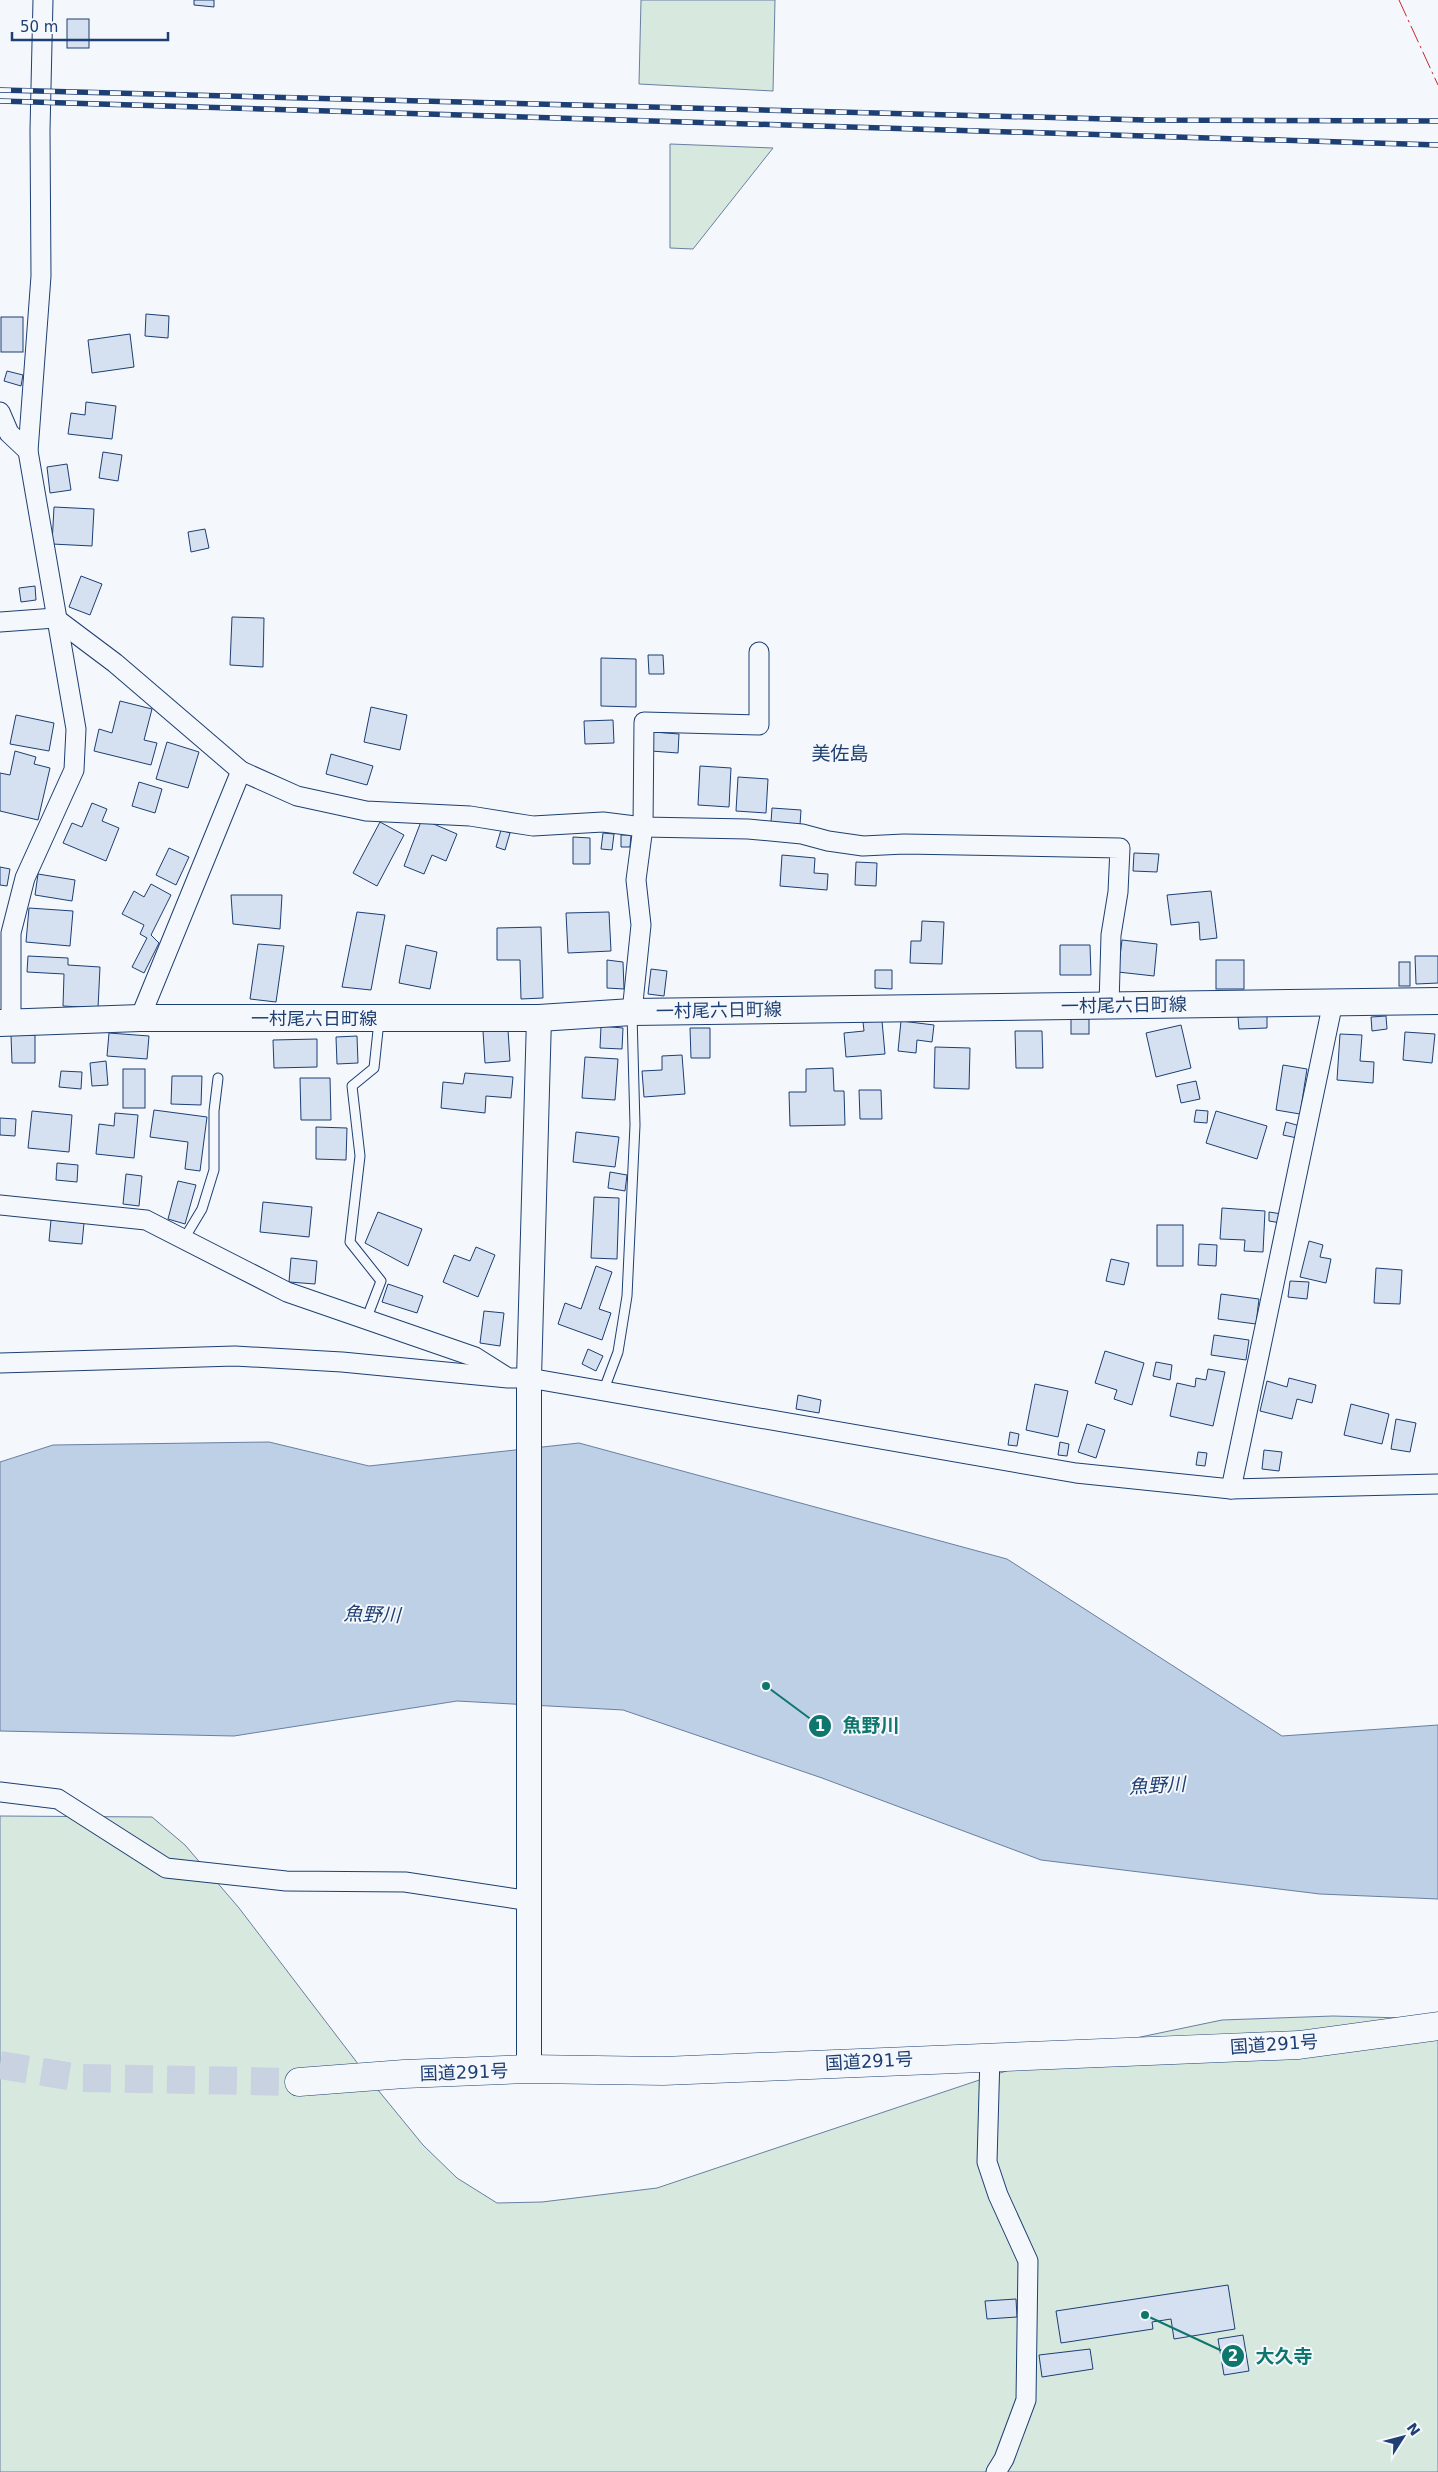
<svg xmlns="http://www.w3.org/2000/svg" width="1438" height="2472" font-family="'DejaVu Sans','Noto Sans JP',sans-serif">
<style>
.green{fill:#d7e8df;stroke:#687fa3}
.water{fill:#bed0e5;stroke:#687fa3}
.building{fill:#d5e0f0;stroke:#1d3f73}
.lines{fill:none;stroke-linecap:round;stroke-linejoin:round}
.trunk-tunnel{stroke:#c9d2e0;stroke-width:28;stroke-dasharray:28 14;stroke-linecap:butt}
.service-casing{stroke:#1d3f73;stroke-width:11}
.minor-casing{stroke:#1d3f73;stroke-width:21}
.tertiary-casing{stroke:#1d3f73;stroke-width:26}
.secondary-casing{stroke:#1d3f73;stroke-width:28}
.trunk-casing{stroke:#1d3f73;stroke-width:29}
.service{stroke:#f4f7fb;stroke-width:9}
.minor{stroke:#f4f7fb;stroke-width:19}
.tertiary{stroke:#f4f7fb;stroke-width:24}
.secondary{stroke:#f4f7fb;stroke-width:26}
.trunk{stroke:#f4f7fb;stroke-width:28}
.rail-casing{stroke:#1d3f73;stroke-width:5.5}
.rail{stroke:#f4f7fb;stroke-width:4;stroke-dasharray:11;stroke-linecap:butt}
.power{stroke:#c62828;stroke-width:1;stroke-dasharray:18 4 2.5 4;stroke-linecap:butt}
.labels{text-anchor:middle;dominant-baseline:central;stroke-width:4;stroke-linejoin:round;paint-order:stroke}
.street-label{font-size:18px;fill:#1d3f73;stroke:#f4f7fb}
.neighbourhood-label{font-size:19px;fill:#1d3f73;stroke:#f4f7fb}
.water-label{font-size:19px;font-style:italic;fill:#1d3f73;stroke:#f4f7fb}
.leader{fill:none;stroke:#0f766e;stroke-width:2}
.callout-dot{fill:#0f766e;stroke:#f4f7fb;stroke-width:2}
.mark-label{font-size:15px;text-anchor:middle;font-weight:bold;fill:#fff}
.callout-label{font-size:19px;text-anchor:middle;font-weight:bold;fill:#0f766e;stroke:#f4f7fb;stroke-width:4;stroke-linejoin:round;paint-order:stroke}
</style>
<rect width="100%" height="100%" fill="#f4f7fb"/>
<g class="green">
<path d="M641,0H775L773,91L639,84Z"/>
<path d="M670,144L773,148L693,249L670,248Z"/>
<path d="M0,1816L152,1817L185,1845L239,1908L378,2090L423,2145L457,2178L497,2203L542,2202L657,2188L1054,2055L1222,2020L1333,2016L1438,2019V2472H0Z"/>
</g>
<path class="water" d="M269,1442L369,1466L579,1443L1007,1559L1282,1736L1438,1725V1899L1320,1894L1041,1860L822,1778L623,1710L457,1701L234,1736L0,1731V1462L53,1445Z"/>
<g class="building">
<path d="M194,0H214V7L194,5Z"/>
<rect x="67" y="19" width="22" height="29"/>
<path d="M146,314L169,316L168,338L145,336Z"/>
<rect x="1" y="317" width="22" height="35"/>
<path d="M130,334L134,367L92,373L88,340Z"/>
<path d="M7,371L23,375L21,386L4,381Z"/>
<path d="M86,402L116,406L112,439L68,434L71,413L85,415Z"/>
<path d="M103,452L122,455L118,481L99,478Z"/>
<path d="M67,464L71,490L50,493L47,467Z"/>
<path d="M54,507L94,509L92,546L52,544Z"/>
<path d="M205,529L209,548L191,552L188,532Z"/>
<path d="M81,576L102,584L90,615L69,607Z"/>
<path d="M35,586L36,600L21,602L19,588Z"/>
<path d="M232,617L264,618L263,667L230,665Z"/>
<path d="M648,655H663L664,674H649Z"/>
<path d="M601,658L636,659V707L601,706Z"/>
<path d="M120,701L152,709L144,740L157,743L151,765L94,751L99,729L112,733Z"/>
<path d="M371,707L407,715L400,750L364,742Z"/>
<path d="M16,715L54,723L49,751L10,744Z"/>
<path d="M613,720L614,743L585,744L584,721Z"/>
<path d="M653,732L679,734L678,753L651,751Z"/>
<path d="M167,742L199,752L188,788L156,779Z"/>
<path d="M15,751L36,757L34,764L50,768L38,820L0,811V773L10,775Z"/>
<path d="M331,754L373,766L367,785L326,774Z"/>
<path d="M700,766L731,768L729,807L698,805Z"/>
<path d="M738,777L768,779L766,813L736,811Z"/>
<path d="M139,782L162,789L155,813L132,806Z"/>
<path d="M92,803L107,809L102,821L119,828L106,861L63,843L72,823L82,827Z"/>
<path d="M772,808L801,810L800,825L771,822Z"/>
<path d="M422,819L457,834L446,861L432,855L424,874L404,866Z"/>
<path d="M380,822L404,835L377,886L353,873Z"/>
<path d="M501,830L510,833L505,850L496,847Z"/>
<path d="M603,833L614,834L612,850L601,849Z"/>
<path d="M621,835H631L630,847H621Z"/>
<path d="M573,837L590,838V864H573Z"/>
<path d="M169,848L189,857L176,885L156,875Z"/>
<path d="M1134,853L1159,854L1157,872L1133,871Z"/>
<path d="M782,855L815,858L814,873L828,874L827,890L780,886Z"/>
<path d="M856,862L877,863L876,886L855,885Z"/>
<path d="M0,867L10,869L7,886L0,885Z"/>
<path d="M38,874L75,880L72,901L35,895Z"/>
<path d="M151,884L171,895L151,935L159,943L144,973L132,967L147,938L140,934L144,925L122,914L134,891L144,897Z"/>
<path d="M1211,891L1217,938L1200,940L1199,922L1171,925L1167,895Z"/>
<path d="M231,895H282L280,929L233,924Z"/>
<path d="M29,908L73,911L70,946L26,942Z"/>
<path d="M357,912L385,915L371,990L342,987Z"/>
<path d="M609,912L611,951L568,953L566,913Z"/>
<path d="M922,921L944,922L942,964L910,963L911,941H921Z"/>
<path d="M541,927L543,998L521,999L520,960H497V928Z"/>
<path d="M1122,940L1157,944L1154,976L1118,972Z"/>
<path d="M258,944L284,946L276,1002L250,999Z"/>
<path d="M406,945L437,952L430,989L399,983Z"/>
<path d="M1060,945H1090L1091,975H1060Z"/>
<path d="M28,956L68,958V965L100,967L98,1008L63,1006L64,974L27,972Z"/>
<path d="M1415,956H1438V983L1416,984Z"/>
<path d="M607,960L623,962L624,989L607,988Z"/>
<rect x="1216" y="960" width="28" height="29"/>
<rect x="1399" y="962" width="11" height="24"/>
<path d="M651,969L667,971L664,996L648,994Z"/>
<path d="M875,970H892V989L875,988Z"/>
<path d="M1267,1016V1028L1239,1029L1238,1017Z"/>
<path d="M1386,1016L1387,1029L1372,1031L1371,1017Z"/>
<rect x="1071" y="1019" width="18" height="15"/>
<path d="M882,1021L885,1054L846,1057L844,1033L864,1031L863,1022Z"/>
<path d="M901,1021L934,1025L932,1042L917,1040L916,1053L898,1051Z"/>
<path d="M1181,1025L1191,1068L1156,1077L1146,1033Z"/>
<path d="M601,1026L623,1028L622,1049L600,1048Z"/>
<path d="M690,1028H710V1058H691Z"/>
<path d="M508,1030L510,1061L485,1063L483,1031Z"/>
<path d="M1015,1031H1042L1043,1068H1016Z"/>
<path d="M1405,1032L1435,1034L1432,1063L1403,1060Z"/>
<path d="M109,1033L149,1036L147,1059L107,1056Z"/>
<path d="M1340,1034L1362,1035L1360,1061L1374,1062L1373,1083L1337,1080Z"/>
<path d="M11,1035H35V1063H12Z"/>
<path d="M357,1036L358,1063L337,1064L336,1037Z"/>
<path d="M317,1039V1067L274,1068L273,1040Z"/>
<path d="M935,1047L970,1048L969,1089L934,1088Z"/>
<path d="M682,1055L685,1094L644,1097L642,1071L662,1070V1056Z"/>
<path d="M585,1057L618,1059L615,1100L582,1098Z"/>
<path d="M106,1061L108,1085L92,1086L90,1063Z"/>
<path d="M1283,1065L1307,1069L1300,1114L1276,1110Z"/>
<path d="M833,1068L834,1091H844L845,1125L790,1126L789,1092H806V1069Z"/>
<rect x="123" y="1069" width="22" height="39"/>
<path d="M61,1071L82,1072L81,1089L59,1087Z"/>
<path d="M465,1073L513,1077L511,1098L486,1096L485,1113L441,1108L443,1082L463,1084Z"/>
<path d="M172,1076H202L201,1105L171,1104Z"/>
<path d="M300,1078H330L331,1120H301Z"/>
<path d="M1196,1081L1200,1099L1181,1103L1177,1085Z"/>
<path d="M859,1090H881L882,1119H860Z"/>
<path d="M154,1110L207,1117L200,1171L185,1169L188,1142L150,1137Z"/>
<path d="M1196,1110L1208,1111L1207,1123L1194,1122Z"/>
<path d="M32,1111L72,1115L69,1152L28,1148Z"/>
<path d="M1216,1111L1267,1126L1257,1159L1206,1143Z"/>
<path d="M115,1113L138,1115L134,1158L96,1154L99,1124L114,1126Z"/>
<path d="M0,1118L16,1119L15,1136L0,1135Z"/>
<path d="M1286,1122L1300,1126L1297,1138L1283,1135Z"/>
<path d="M316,1127L347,1128L346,1160L316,1159Z"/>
<path d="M576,1132L619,1137L615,1167L573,1162Z"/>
<path d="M57,1163L78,1165L77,1182L56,1180Z"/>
<path d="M610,1172L627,1175L625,1191L608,1188Z"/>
<path d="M126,1174L142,1176L139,1206L123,1204Z"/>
<path d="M178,1181L196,1185L185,1224L168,1219Z"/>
<path d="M594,1197L619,1198L617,1259L591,1258Z"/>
<path d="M263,1202L312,1207L309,1237L260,1232Z"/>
<path d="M1222,1208L1265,1211L1263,1252L1244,1251L1245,1240L1220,1239Z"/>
<path d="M378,1212L422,1229L408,1266L365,1243Z"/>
<path d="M1269,1212L1282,1214L1281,1223L1269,1221Z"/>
<path d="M51,1220L84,1223L82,1244L49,1241Z"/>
<rect x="1157" y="1225" width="26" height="41"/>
<path d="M1309,1241L1323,1245L1320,1257L1331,1259L1326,1283L1300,1277Z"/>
<path d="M1199,1244L1217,1245L1216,1266L1198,1265Z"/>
<path d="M476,1247L495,1255L478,1297L443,1282L454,1255L470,1261Z"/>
<path d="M291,1258L317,1261L315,1284L289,1282Z"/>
<path d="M1111,1259L1129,1263L1124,1285L1106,1281Z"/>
<path d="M596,1266L612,1272L599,1309L611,1313L602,1340L558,1324L565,1303L581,1309Z"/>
<path d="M1376,1268L1402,1270L1400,1304L1374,1303Z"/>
<path d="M1290,1281L1309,1282L1307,1299L1288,1297Z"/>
<path d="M388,1284L423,1296L417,1313L382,1302Z"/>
<path d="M1221,1294L1259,1299L1256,1324L1218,1319Z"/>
<path d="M484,1311L504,1313L500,1346L480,1343Z"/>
<path d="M1214,1335L1249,1340L1246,1360L1211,1355Z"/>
<path d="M588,1349L603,1356L596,1371L582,1364Z"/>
<path d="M1105,1351L1144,1363L1132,1405L1114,1399L1117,1390L1095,1383Z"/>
<path d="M1156,1362L1172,1365L1170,1380L1153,1376Z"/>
<path d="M1208,1369L1225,1372L1213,1426L1170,1416L1177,1383L1195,1387L1196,1378L1206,1380Z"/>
<path d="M1289,1378L1316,1385L1312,1403L1297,1399L1292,1419L1260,1411L1267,1381L1287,1387Z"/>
<path d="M1035,1384L1068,1391L1058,1437L1026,1430Z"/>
<path d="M798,1395L821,1400L819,1413L796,1409Z"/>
<path d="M1351,1404L1389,1414L1382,1444L1344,1435Z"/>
<path d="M1396,1419L1416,1423L1410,1452L1391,1449Z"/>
<path d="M1087,1424L1105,1430L1096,1458L1078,1452Z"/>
<path d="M1010,1432L1019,1434L1017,1446L1008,1445Z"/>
<path d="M1060,1442L1069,1444L1067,1456L1058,1455Z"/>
<path d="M1264,1450L1282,1452L1279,1471L1262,1469Z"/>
<path d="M1198,1452L1207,1453L1205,1466L1196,1465Z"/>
<path d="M1228,2285L1235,2329L1174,2339L1171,2319L1152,2322L1153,2329L1061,2343L1056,2311Z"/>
<path d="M1016,2299L1017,2317L987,2319L985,2301Z"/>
<path d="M1243,2335L1249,2371L1224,2375L1218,2339Z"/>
<path d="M1090,2349L1093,2369L1042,2377L1039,2355Z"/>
</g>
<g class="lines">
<path class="trunk-tunnel" d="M0,2065L80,2078L299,2082"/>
<g class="service-casing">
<g id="service">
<path d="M184,1239L202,1209L214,1170V1111L218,1078"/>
<path d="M366,1320L381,1281L350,1242L360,1156L352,1086L374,1068L379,1021"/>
<path d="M603,1392L618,1352L627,1296L635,1125L632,1014"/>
</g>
</g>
<g class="minor-casing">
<g id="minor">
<path d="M0,412L9,433L28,451"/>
<path d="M0,622L55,618L115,663L241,771L297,796L366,811L470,816L533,826L603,822L643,827L748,829L802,834L828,841L863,846L904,844L1120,848L1118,892L1111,935L1109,1005"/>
<path d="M632,1012L641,925L636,880L643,827L644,722L759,725V652"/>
<path d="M140,1018L241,771"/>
<path d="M11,1022V933L25,878L74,770L76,729L28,451L41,276L40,130L43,0"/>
<path d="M0,1205L146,1220L287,1292L475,1357L505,1376"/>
<path d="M0,1363L235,1356L342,1362L508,1378H529L1076,1473L1231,1489L1438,1484"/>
<path d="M1231,1489L1333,1002"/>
<path d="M0,1792L58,1799L166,1868L286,1881L405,1882L531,1901"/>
<path d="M990,2056L987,2162L998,2195L1028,2261L1026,2400L1004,2459L996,2472"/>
</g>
</g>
<g class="tertiary-casing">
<path id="tertiary" d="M529,2069V1378L539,1018"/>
</g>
<g class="secondary-casing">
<path id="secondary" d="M0,1023L140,1018H539L632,1012L1438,1001"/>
</g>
<g class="trunk-casing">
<path id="trunk" d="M299,2082L404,2074L529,2069L663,2071L1299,2045L1438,2026"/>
</g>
<use href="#service" class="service"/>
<use href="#minor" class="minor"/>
<use href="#tertiary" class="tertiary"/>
<use href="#secondary" class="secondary"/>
<use href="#trunk" class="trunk"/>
<g class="rail-casing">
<g id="rail">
<path d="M0,90L1145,120L1438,121"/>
<path d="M0,101L1438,145"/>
</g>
</g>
<use href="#rail" class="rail"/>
<path class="power" d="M1399,0L1438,85"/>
</g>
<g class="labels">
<g class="street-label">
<text transform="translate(1124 1005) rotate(-1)">一村尾六日町線</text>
<text transform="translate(719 1010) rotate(-1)">一村尾六日町線</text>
<text x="314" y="1018">一村尾六日町線</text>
<text transform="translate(1274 2044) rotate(-4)">国道291号</text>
<text transform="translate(869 2061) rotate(-3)">国道291号</text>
<text transform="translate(464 2072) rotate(-2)">国道291号</text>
</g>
<g class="neighbourhood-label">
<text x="840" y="753">美佐島</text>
</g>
<g class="water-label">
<text transform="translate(372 1614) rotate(2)">魚野川</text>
<text transform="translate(1157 1785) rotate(-3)">魚野川</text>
</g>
</g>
<path class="leader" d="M766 1686L820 1726M1145 2315L1233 2356"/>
<g class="callout-dot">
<circle cx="766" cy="1686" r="5"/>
<circle cx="1145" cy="2315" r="5"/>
<circle cx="820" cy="1726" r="12"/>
<circle cx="1233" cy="2356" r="12"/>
</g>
<g class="mark-label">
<text x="820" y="1731">1</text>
<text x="1233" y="2361">2</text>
</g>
<g class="callout-label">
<text x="871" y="1732">魚野川</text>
<text x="1284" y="2363">大久寺</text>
</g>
<g transform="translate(1403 2437) rotate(54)" stroke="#f4f7fb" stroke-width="4" paint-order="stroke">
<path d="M0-4L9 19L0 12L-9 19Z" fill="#1d3f73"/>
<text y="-8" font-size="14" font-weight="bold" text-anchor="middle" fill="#1d3f73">N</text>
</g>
<path d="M12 32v8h156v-8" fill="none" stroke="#1d3f73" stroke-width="2.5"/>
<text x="20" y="32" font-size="15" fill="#1d3f73" stroke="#f4f7fb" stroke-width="4" paint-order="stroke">50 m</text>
</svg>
